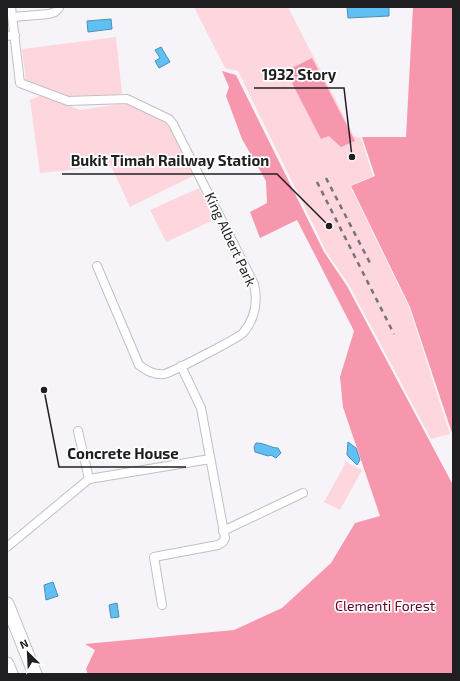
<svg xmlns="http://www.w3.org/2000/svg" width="460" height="681" font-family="'Exo 2',sans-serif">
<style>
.green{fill:#fed7de}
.forest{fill:#f797ae}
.water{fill:#60bff3;stroke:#4c8fb4}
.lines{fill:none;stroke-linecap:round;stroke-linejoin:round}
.street-casing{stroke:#c1bfc5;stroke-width:10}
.primary-casing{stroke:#c1bfc5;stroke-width:15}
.street{stroke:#fff;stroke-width:8}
.primary{stroke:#fff;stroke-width:13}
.rail{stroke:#757478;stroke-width:2.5;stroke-dasharray:5 5;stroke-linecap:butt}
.labels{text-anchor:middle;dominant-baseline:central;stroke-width:3.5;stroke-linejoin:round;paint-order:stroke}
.street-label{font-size:14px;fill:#1f1f21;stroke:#fff}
.park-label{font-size:14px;fill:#5c0628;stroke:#fff}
.leader{fill:none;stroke:#1f1f21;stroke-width:1.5}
.callout-dot{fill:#1f1f21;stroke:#fff;stroke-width:1.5}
.callout-label{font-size:15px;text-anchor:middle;font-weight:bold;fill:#1f1f21;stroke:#fff;stroke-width:3.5;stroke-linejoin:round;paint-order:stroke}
</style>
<rect width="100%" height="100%" fill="#f6f4f9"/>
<g class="green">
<path d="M194,7H288L354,136L361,138L373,176L350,186L409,307L450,434L431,439L349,285L327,253L238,71L225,68Z"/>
<path d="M116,37L122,94L69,98L26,81L22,49Z"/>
<path d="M41,95L80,110L126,103L170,125L197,174L130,207L111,166L40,173L30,100Z"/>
<path d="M199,188L214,220L166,242L150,210Z"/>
<path d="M346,462L362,470L340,510L324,502Z"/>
</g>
<g class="forest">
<path d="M413,7H453V436L410,307L351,186L375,176L362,137H406Z"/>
<path d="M312,58L355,141L341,147L329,136L321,139L293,85L290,69Z"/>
<path d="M222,71L236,75L324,252L347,286L453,485V674H88L86,669L95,650L85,644L234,630L282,608L331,563L355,523L380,516L343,407L340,377L354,331L297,220L260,238L250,212L267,203L266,181L242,139L226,96L229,87Z"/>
</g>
<g class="water">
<path d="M347,7H389V16L348,18Z"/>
<path d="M111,19L112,29L88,32L87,21Z"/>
<path d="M161,47L170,62L159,68L155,61L160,58L155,50Z"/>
<path d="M348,442L356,448L360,460L357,465L347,455Z"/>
<path d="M256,443C266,443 270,448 278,448L281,453L276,458L271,455L268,456L255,452L254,447Z"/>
<path d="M53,582L58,596L46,600L44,585Z"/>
<path d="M117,603L119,617L111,618L109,605Z"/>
</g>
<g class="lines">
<g class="street-casing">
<g id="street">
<path d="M11,7L20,83L68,101L127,99L169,119L173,124L254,284C258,301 255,319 243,333C238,338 171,373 164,374C154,375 147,371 139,365L97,266"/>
<path d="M13,17L49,14L55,12L59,8"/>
<path d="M7,36L15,35"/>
<path d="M78,431L89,479"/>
<path d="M223,531L303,493"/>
<path d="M7,547L89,479L210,459"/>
<path d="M162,605L154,557L218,545L223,542L225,538L201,408L181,366"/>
</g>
</g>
<g class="primary-casing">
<g id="primary">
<path d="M7,604L35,674"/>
<path d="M7,664L11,674"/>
</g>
</g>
<use href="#street" class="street"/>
<use href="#primary" class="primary"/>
<g class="rail">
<path d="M326,178L370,263"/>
<path d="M317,182L394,334"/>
</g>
</g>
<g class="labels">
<g class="street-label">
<text transform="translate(231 239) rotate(65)">King Albert Park</text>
</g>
<g class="park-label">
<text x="385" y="605">Clementi Forest</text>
</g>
</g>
<path class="leader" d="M352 157L344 88H254M329 226L277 174H62M44 390L59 467H186"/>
<g class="callout-dot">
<circle cx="352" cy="157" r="4"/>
<circle cx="329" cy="226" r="4"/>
<circle cx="44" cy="390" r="4"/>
</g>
<g class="callout-label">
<text x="299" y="80">1932 Story</text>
<text x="170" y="166">Bukit Timah Railway Station</text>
<text x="123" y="459">Concrete House</text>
</g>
<rect width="460" height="681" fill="none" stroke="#1f1f21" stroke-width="16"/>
<g transform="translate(28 653) rotate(336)" stroke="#ffffff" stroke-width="3" paint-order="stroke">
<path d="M0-3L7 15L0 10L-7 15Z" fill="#1f1f21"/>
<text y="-6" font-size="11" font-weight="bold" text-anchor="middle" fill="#1f1f21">N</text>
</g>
</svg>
